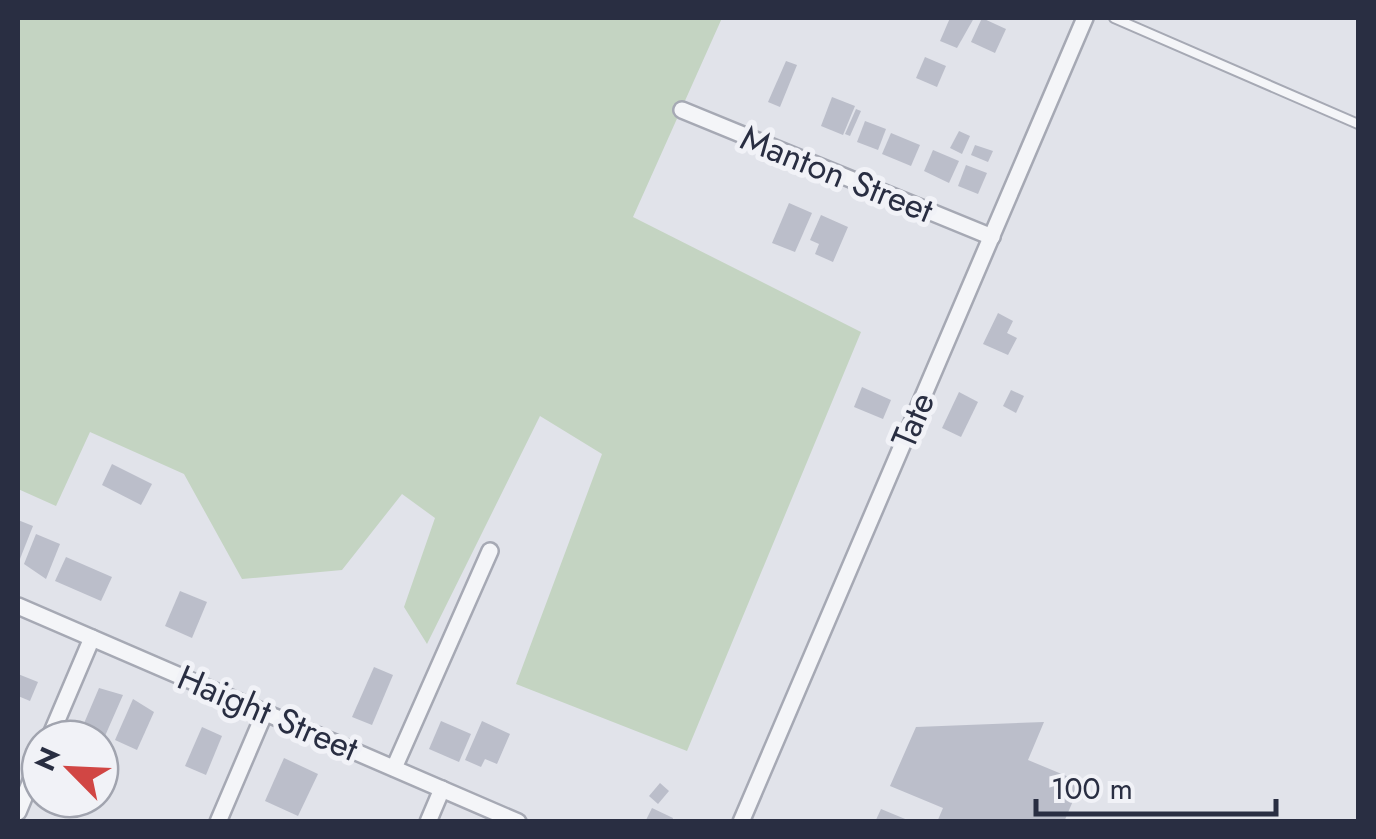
<svg xmlns="http://www.w3.org/2000/svg" width="1376" height="839" font-family="Jost,sans-serif">
<style>
.green{fill:#c4d4c2}
.building{fill:#bbbeca}
.lines{fill:none;stroke-linecap:round;stroke-linejoin:round}
.service-casing{stroke:#a6a9b4;stroke-width:12}
.minor-casing{stroke:#a6a9b4;stroke-width:20}
.service{stroke:#f4f5f8;stroke-width:8}
.minor{stroke:#f4f5f8;stroke-width:15}
.labels{text-anchor:middle;dominant-baseline:central;stroke-width:10;stroke-linejoin:round;paint-order:stroke}
.street-label{font-size:35px;fill:#292e42;stroke:#f1f2f7}
</style>
<rect width="100%" height="100%" fill="#e1e3ea"/>
<path class="green" d="M18,18H722L633,217L861,332L687,751L516,684L602,454L540,416L427,644L404,607L435,518L402,494L342,570L242,579L184,474L90,432L56,506L18,489Z"/>
<g class="building">
<path d="M950,18H974L957,48L940,41Z"/>
<path d="M982,18L1006,29L995,53L971,42Z"/>
<path d="M925,57L946,66L937,87L916,78Z"/>
<path d="M786,61L797,65L780,107L768,102Z"/>
<path d="M832,97L855,106L843,135L821,126Z"/>
<path d="M856,109L861,111L850,136L845,134Z"/>
<path d="M865,121L886,129L878,150L857,142Z"/>
<path d="M959,131L970,136L962,154L950,148Z"/>
<path d="M891,133L920,145L911,166L882,154Z"/>
<path d="M975,145L993,151L988,162L971,155Z"/>
<path d="M933,150L959,161L949,183L924,171Z"/>
<path d="M966,165L987,173L978,194L958,186Z"/>
<path d="M789,203L812,213L795,252L772,243Z"/>
<path d="M821,215L848,227L833,262L815,254L819,244L810,240Z"/>
<path d="M998,313L1013,321L1007,333L1017,338L1008,355L983,344Z"/>
<path d="M862,387L891,400L883,419L854,407Z"/>
<path d="M1011,390L1024,396L1016,413L1003,406Z"/>
<path d="M959,392L978,402L961,437L942,428Z"/>
<path d="M112,464L152,484L141,505L102,485Z"/>
<path d="M18,520L33,526L18,564Z"/>
<path d="M36,534L60,544L46,579L24,564Z"/>
<path d="M66,557L112,577L101,601L55,581Z"/>
<path d="M180,591L207,602L192,638L165,626Z"/>
<path d="M374,667L393,675L372,725L352,717Z"/>
<path d="M18,674L38,682L30,701L18,696Z"/>
<path d="M99,688L123,695L105,736L89,729L87,739L79,735Z"/>
<path d="M133,699L154,712L137,750L115,740Z"/>
<path d="M441,721L471,734L459,762L429,749Z"/>
<path d="M482,721L510,734L497,764L485,759L481,767L465,760Z"/>
<path d="M1044,722L1028,760L1081,782L1064,822H937L943,808L890,786L916,727Z"/>
<path d="M202,727L222,736L206,775L185,766Z"/>
<path d="M284,758L318,774L298,816L265,801Z"/>
<path d="M660,783L669,791L658,804L649,796Z"/>
<path d="M652,808L673,818L672,822H645Z"/>
<path d="M881,809L910,821V822H875Z"/>
</g>
<g class="lines">
<g class="service-casing">
<path id="service" d="M1114,18L1358,124"/>
</g>
<g class="minor-casing">
<g id="minor">
<path d="M682,110L992,237"/>
<path d="M18,606L518,822"/>
<path d="M49,739L92,638"/>
<path d="M394,768L490,551"/>
<path d="M18,812L40,759"/>
<path d="M218,822L265,712"/>
<path d="M428,822L442,789"/>
<path d="M741,822L1085,18"/>
</g>
</g>
<use href="#service" class="service"/>
<use href="#minor" class="minor"/>
</g>
<g class="labels">
<g class="street-label">
<text transform="translate(837 174) rotate(22)">Manton Street</text>
<text transform="translate(913 420) rotate(-67)">Tate</text>
<text transform="translate(268 713) rotate(23)">Haight Street</text>
</g>
</g>
<rect width="1376" height="839" fill="none" stroke="#292e42" stroke-width="40"/>
<g transform="translate(70 769) rotate(294)"><circle r="48" fill="#f1f2f7" stroke="#a1a4af" stroke-width="2.5"/>
<path d="M0-8L18 38L0 25L-18 38Z" fill="#d14644"/>
<text y="-15" font-size="28" font-weight="bold" text-anchor="middle" fill="#292e42">N</text>
</g>
<path d="M1036 799v15h240v-15" fill="none" stroke="#292e42" stroke-width="5"/>
<text x="1051" y="799" font-size="30" fill="#292e42" stroke="#f1f2f7" stroke-width="8" paint-order="stroke">100 m</text>
</svg>
